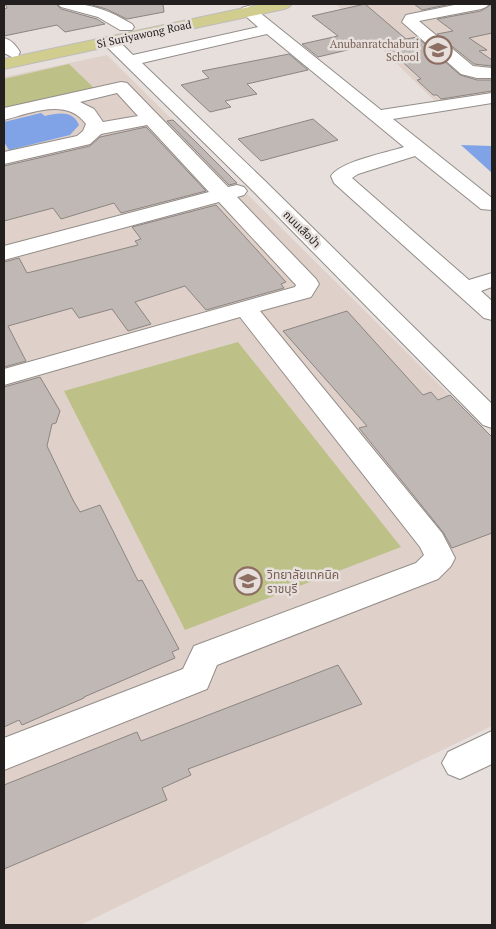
<svg xmlns="http://www.w3.org/2000/svg" width="496" height="929" font-family="'PT Serif','Noto Sans Thai',serif">
<style>
.built{fill:#dfd1c9}
.green{fill:#bdc188}
.water{fill:#80a3e8}
.building{fill:#bfb8b4;stroke:#8c8582}
.lines{fill:none;stroke-linecap:round;stroke-linejoin:round}
.minor-casing{stroke:#938d89;stroke-width:2}
.major-casing{stroke:#bdbcbc;stroke-width:2}
.minor{fill:#fff;fill-rule:evenodd}
.major{fill:#d1cd8e;fill-rule:evenodd}
.labels{text-anchor:middle;dominant-baseline:central;stroke-width:5;stroke-linejoin:round;paint-order:stroke}
.far-street-label{font-size:11px;fill:#221f1e;stroke:#e6dfdb}
.far-education-label{font-size:11px;fill:#785e54;stroke:#e6dfdb;text-anchor:end}
.education-label{font-size:12px;fill:#785e54;stroke:#e6dfdb;text-anchor:start}
</style>
<rect width="100%" height="100%" fill="#e6dfdb"/>
<g class="built">
<path d="M336,4H492V96L440,106Z"/>
<path d="M107,55L492,437V726L80,925H4V77Z"/>
</g>
<g class="green">
<path d="M69,64L94,88L4,110V79Z"/>
<path d="M238,342L401,547L185,630L64,391Z"/>
</g>
<g class="water">
<path d="M41,113L45,116C58,113 73,110 79,125L70,135L9,150L4,142V122Z"/>
<path d="M461,145L492,146V173Z"/>
</g>
<g class="building">
<path d="M5,4H56L61,9L97,19L105,24L65,32L57,25L4,36V9L7,8Z"/>
<path d="M89,4H163L164,12L127,19L106,9Z"/>
<path d="M365,4L406,39L417,37L460,75L477,80H492V91L441,99L437,95H433L417,80L421,79L381,42L318,57L302,44L338,36L312,16Z"/>
<path d="M414,4H451L422,10Z"/>
<path d="M492,4V33L469,38L487,50L479,51L492,60V66L474,64L437,34L453,31L437,19L481,11Z"/>
<path d="M289,54L308,70L247,84L257,94L225,101L231,107L210,112L181,85L209,78L202,71Z"/>
<path d="M313,119L338,140L261,161L238,139Z"/>
<path d="M173,120L195,141L237,183L229,185L167,121Z"/>
<path d="M146,127L206,191L121,213L114,203L61,219L53,208L4,221V166L90,146L100,137Z"/>
<path d="M216,205L286,282L281,284L284,288L206,310L185,286L135,302L151,324L128,331L112,309L79,318L72,308L8,326L26,361L4,367V262L19,258L27,273L138,245L135,241L141,239L132,227Z"/>
<path d="M347,311L423,395L431,392L438,400L450,395L492,437V533L452,548L443,532L359,428L367,426L283,331Z"/>
<path d="M40,377L60,411L56,423L52,424L47,446L73,500L80,512L100,505L138,581L142,580L179,649L172,652L175,658L84,697V698L22,725L19,720L4,727V387Z"/>
<path d="M338,665L362,704L188,769L191,775L162,788L167,800L4,869V785L137,732L141,741Z"/>
</g>
<g class="lines">
<g class="minor-casing">
<g id="minor">
<path d="M58,4C88,2 107,9 132,24L134,27L132,30H120L98,17L61,7Z"/>
<path d="M459,4H489L486,7L481,9L419,21L473,66L492,68V78H477L461,74L402,22L406,15Z"/>
<path d="M248,6L254,8L381,110L492,93V103L393,119L492,198V210L481,209L415,156L358,174L352,178L469,280L492,273V287L481,291L492,301V320L484,318L334,183L331,176C341,161 386,153 404,147L267,34L142,63L264,180L492,404V428L483,425L250,188L102,42L104,39C117,35 124,47 133,55L258,27L240,11L242,8Z"/>
<path d="M4,38C12,40 16,46 20,52L18,56L12,57L4,53Z"/>
<path d="M121,82L127,83L228,187L237,185L244,187L247,191L244,195L237,197L316,279L319,284L311,297L260,311L442,533L455,558L451,566L438,579L217,665L207,689L4,770V738L183,669L194,646L416,563L424,555L420,547L240,317L4,385V369L295,287L296,285L219,202L4,260V246L209,192L147,125L101,134L90,144L4,164V152L77,136L83,131L86,124C67,97 30,113 4,120V108ZM117,93L138,116L103,122L94,109L80,102Z"/>
<path d="M492,731V764L460,779L448,774L442,763L448,752Z"/>
</g>
</g>
<g class="major-casing">
<path id="major" d="M263,4H292L289,7L284,9L4,69V59Z"/>
</g>
<use href="#minor" class="minor"/>
<use href="#major" class="major"/>
</g>
<defs>
<g id="school-ring" transform="scale(1.4375)"><circle r="9.5" fill="#e6dfdb" stroke="#8d6e63" stroke-width="1.5"/><path d="M0-5L7-2L0 1L-7-2ZM-4 1L0 2.5L4 1V4Q0 6-4 4Z" fill="#8d6e63"/></g>
<g id="university-ring" transform="scale(1.4375)"><circle r="9.5" fill="#e6dfdb" stroke="#8d6e63" stroke-width="1.5"/><path d="M0-5L7-2L0 1L-7-2ZM-4 1L0 2.5L4 1V4Q0 6-4 4Z" fill="#8d6e63"/></g>
</defs>
<g fill-rule="evenodd">
<use href="#school-ring" x="438" y="50"/>
<use href="#university-ring" x="248" y="581"/>
</g>
<g class="labels">
<g class="far-street-label">
<text transform="translate(144 34) rotate(-12)">Si Suriyawong Road</text>
<text transform="translate(302 229) rotate(45)">ถนนเสือป่า</text>
</g>
<g class="far-education-label">
<text x="419" y="44">Anubanratchaburi<tspan x="419" dy="13">School</tspan></text>
</g>
<g class="education-label">
<text x="267" y="574">วิทยาลัยเทคนิค<tspan x="267" dy="14">ราชบุรี</tspan></text>
</g>
</g>
<rect width="496" height="929" fill="none" stroke="#221f1e" stroke-width="10"/>
</svg>
